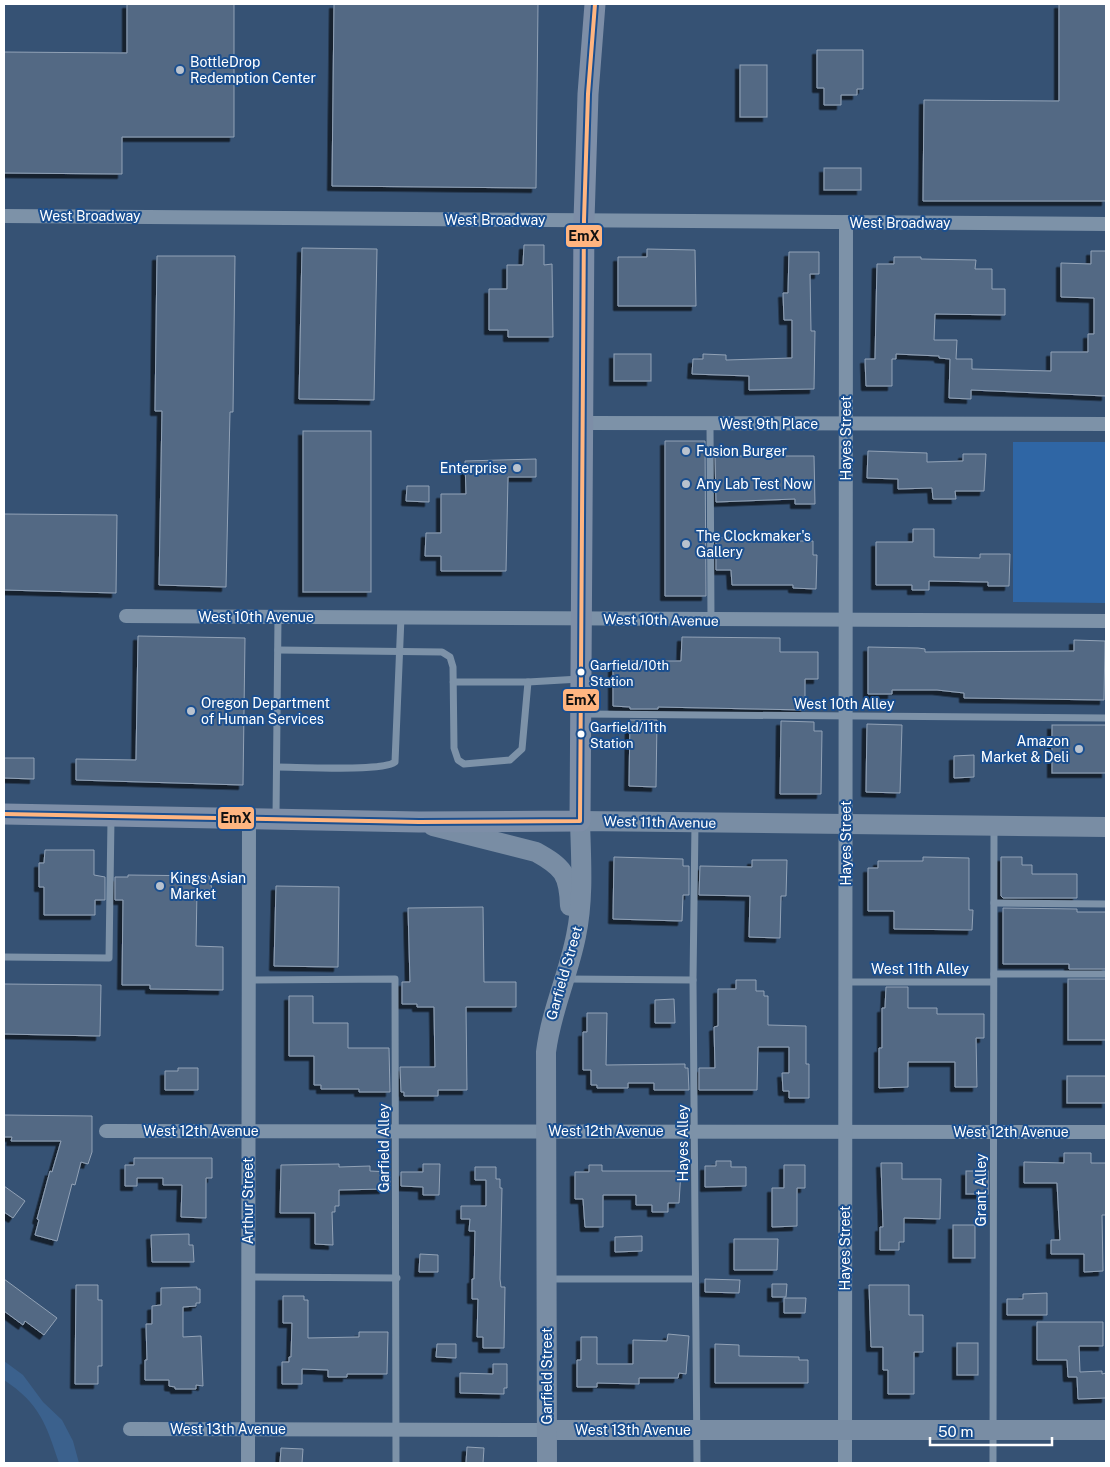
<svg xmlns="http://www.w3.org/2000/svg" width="1110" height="1467" font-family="'Public Sans',sans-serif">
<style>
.green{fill:#2f66a5}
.water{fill:#3b618d}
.building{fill:#526984;stroke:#92a2b6;filter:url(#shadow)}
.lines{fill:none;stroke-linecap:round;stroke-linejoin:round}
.lane{stroke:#7d92a8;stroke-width:7}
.street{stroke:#7d92a8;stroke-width:14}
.secondary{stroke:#798da4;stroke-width:20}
.primary{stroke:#7d8ea7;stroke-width:21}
.bus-1-casing{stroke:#1b4f8f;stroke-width:8}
.bus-1{stroke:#ffb580;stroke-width:4}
.poi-dot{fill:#b9c2ce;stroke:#1b4f8f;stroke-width:2}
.bus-dot{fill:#fff;stroke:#1b4f8f;stroke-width:2}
.labels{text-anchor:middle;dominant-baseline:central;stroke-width:4;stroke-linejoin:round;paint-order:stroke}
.bus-label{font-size:13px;fill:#fff;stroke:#1b4f8f;text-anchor:start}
.poi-label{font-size:14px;fill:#fff;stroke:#1b4f8f;text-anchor:start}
.street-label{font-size:14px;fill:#fff;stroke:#1b4f8f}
.line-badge{stroke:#1b4f8f;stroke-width:2}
.pale-badge-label{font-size:14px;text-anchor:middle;font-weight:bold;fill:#111}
</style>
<defs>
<filter id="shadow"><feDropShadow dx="-4.5" dy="4.5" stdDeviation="0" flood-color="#0009"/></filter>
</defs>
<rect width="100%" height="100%" fill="#365274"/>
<path class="green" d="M1013,442H1106V603L1013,602Z"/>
<path class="water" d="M4,1361L23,1375L43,1402L62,1420L73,1441L79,1463H59C46,1424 40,1404 4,1380Z"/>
<g class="building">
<path d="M127,4H234V137H122V174L4,173V52L127,53Z"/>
<path d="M334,4H538L536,188L332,186Z"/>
<path d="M1059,4H1106V201H923L924,100L1059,101Z"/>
<path d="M817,50H863V89H857V95H841V105H824V88H817Z"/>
<rect x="740" y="65" width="27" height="52"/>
<rect x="824" y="168" width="37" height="22"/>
<path d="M524,245H544V265L552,264L553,337H508V330H489V289H507V265H523Z"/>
<path d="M302,248L377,249L374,400L299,399Z"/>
<path d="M647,249L695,250L696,306H618V257H647Z"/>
<path d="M1091,251H1106V396L971,390V399L949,398L950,359L939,358V356L896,354V359H892V386H866L865,359H875L877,264H894V257H921V259L976,260L975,269H992V289H1005V315L935,314L934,340H957L956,359H972V369L1051,371V352H1088V334H1094V298L1061,297V263L1091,264Z"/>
<path d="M789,252H819V274H810L811,331H815L814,389L749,390V376L692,374L693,359H703V354L726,355V360L792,358V320H784L783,293H788Z"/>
<path d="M157,256H235L233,412H230L226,587L159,585L162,411H155Z"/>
<rect x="614" y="354" width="37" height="27"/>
<rect x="303" y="431" width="68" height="161"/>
<path d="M665,441H705L706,596H665Z"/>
<path d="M868,451L927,453V462L963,461V454H986L984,491H955L956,499H933L932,488L898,489V479L867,478Z"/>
<path d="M715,454H734V456H814L815,504H795V499L716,502Z"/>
<path d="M536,459V477H508L506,571H441V556H425L426,533H441V494H466L465,461Z"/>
<path d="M407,486H429V502L406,501Z"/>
<path d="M4,514L117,515L116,593L4,590Z"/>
<path d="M913,529H934V557L980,558V554H1010L1009,586H988V582L929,581V590H912V585H876V542H913Z"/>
<path d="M777,535L778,541H813V555H817L816,589L793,588V585H732L731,570H716V538Z"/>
<path d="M138,636L245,638L243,785L76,780V759L136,760Z"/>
<path d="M682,637L780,638V652H818V679H805V710L658,707V709H630V707L613,706V665H628V661H681Z"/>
<path d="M1074,640L1105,641L1104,700L964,698V693L937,690H892V694H868V647L918,648L925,649V652L1074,651Z"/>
<path d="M630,720H657L656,787L629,786Z"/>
<path d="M781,721L814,722V731H822L821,794H780Z"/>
<path d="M867,724L902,725L900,793L866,792Z"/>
<rect x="1052" y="725" width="54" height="48"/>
<path d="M974,755V777L954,778V756Z"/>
<path d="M4,758H34V779L4,778Z"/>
<path d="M45,850H94V875L105,877V900H95V915H44V887H39V863H44Z"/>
<path d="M614,857L683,859V866H689V895H683L682,921L613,919Z"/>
<path d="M923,857L969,858V910H973L972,930L894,929V911H868V868H878V861H923Z"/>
<path d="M1001,857H1022V865H1032V874H1077V898H1003L1001,896Z"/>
<path d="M752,860H787L786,896H781L780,938L749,937L750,896L699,895L700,866L752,867Z"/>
<path d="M128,875L209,876L212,890H197L196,946L223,947V990L150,989V985H122L123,900H115V877H128Z"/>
<path d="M276,886L339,887L338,967L274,966Z"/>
<path d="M483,907L484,982H516V1007H466L467,1090H438V1096H404V1092H401L400,1067H435L434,1007H417V1004H402V982H410L408,908Z"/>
<path d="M1003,908L1077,909V912H1106V969H1069V964H1003Z"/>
<rect x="1068" y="979" width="38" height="61"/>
<path d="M736,980H756V991H764V996H768V1025L806,1026V1064H809V1098H789V1091H783L782,1073H789V1047H758L757,1090H699V1068H715L714,1027L718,1026V989H736Z"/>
<path d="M4,984L101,985L100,1036L4,1034Z"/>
<path d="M886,987H908V1008H937V1014H984V1038H976L977,1087H955V1062H908V1087L879,1088V1048H882V1008H885Z"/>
<path d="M289,996H313V1023H348V1048H389L390,1092H359V1089H321V1085H314V1056H289Z"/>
<path d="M674,999L675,1023H655V1000Z"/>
<path d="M587,1013H607L606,1065L685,1064V1068H688L689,1090H654V1083H628V1088H597V1085H591V1070H583V1032H587Z"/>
<path d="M178,1068H198V1090H165V1071H178Z"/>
<rect x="1067" y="1076" width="39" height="27"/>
<path d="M4,1115L92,1116V1152L88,1164L81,1162L75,1185L72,1184L57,1241L35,1235L39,1220L37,1219L50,1171L52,1172L61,1141H11L12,1137H4Z"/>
<path d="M1064,1153H1091V1163H1106V1215H1102L1103,1271L1084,1272V1254H1051V1240H1060L1057,1183H1024V1162L1064,1163Z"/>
<path d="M134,1158H212V1178H206V1218L181,1217L182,1185H163V1178H137V1186H125V1165H134Z"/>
<path d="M716,1161H731V1167H746V1186L705,1187V1166H716Z"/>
<path d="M881,1163H902V1179H941L940,1219L904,1218V1242H899V1250H880V1227H883Z"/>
<path d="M339,1164V1167L370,1166V1171L390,1172V1186H384V1189L339,1190V1206H335V1212H332L333,1245L315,1244V1213H280L281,1165Z"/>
<path d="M423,1164H440L439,1195H423V1187L401,1186V1172H423Z"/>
<path d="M589,1165H602V1171H681L679,1203H668V1212H652V1205H636V1195H603V1227H585L583,1199H575V1172H589Z"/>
<path d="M784,1165H805V1188H797V1226L772,1227V1188H784Z"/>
<path d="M475,1167H496V1179H500V1188H502L500,1279L501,1287H505L504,1348H483V1337H477L478,1299H472V1279H474L475,1231H469L470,1219H461V1206H486V1180H475Z"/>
<rect x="966" y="1171" width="22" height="23"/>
<path d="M4,1186L25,1201L13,1218L4,1212Z"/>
<rect x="953" y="1225" width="22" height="33"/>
<path d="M189,1234V1245H193L194,1262H152L151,1235Z"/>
<path d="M642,1236V1251L615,1252V1237Z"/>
<path d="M734,1239H778L777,1270H734Z"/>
<path d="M420,1254L438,1255V1272H419Z"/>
<path d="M4,1279L57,1318L44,1335L25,1321L23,1325L4,1311Z"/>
<path d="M705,1279L740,1280L739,1293L705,1292Z"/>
<path d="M772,1284H787L786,1297H772Z"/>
<path d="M76,1285H98V1300H102V1366H98V1384H75Z"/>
<path d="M869,1285H909V1315H923V1352H914V1394H888V1370H883V1347H871Z"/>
<path d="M197,1287V1289H200V1303H196V1306L183,1307V1337L201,1336L203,1386L196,1385V1389H175V1387L169,1386V1380H145V1360H147L146,1324H152V1306L161,1305V1288Z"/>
<path d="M1047,1293V1315H1007V1299H1023V1294Z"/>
<path d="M283,1296H304V1300H308V1338L359,1337V1332H388L387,1374H347V1377H328V1370L302,1369V1384H282V1362H289V1357H291L292,1323H283Z"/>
<path d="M784,1298H806L805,1313H784Z"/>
<path d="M1037,1322H1103V1346H1079L1080,1372L1102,1371V1374L1106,1373V1398L1078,1399L1077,1377H1068L1067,1360H1037Z"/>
<path d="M668,1334L689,1336L686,1374L679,1373L678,1378H639V1384L597,1383V1387H577V1360H581V1337H597V1364H633V1340L667,1341Z"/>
<rect x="957" y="1343" width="21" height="32"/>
<path d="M437,1344H456V1358L436,1357Z"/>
<path d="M715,1344L739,1345V1356L799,1357V1360H808V1383H715Z"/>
<path d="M493,1364H507V1388H504V1394L460,1393V1373L493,1374Z"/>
<path d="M467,1447L484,1448L483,1463H466Z"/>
<path d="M281,1448L303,1449L302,1463H280Z"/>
</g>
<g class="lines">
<g class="lane">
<path d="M710,424L711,620"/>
<path d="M278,650L442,652L450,657L453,667L454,748L458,760L464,764L510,760L522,749L528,682H453"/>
<path d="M528,682L580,679"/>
<path d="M584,714L1106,718"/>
<path d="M277,767C299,767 382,772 395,762L401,617"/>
<path d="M276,817L278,617"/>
<path d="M695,823L693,980L697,1463"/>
<path d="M994,903L1106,904"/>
<path d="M4,957L109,958L111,819"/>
<path d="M994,974H1106"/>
<path d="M566,979L693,980"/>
<path d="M248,980L395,979L396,1463"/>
<path d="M846,982H993"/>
<path d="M249,1277L397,1278"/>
<path d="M548,1279H695"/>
<path d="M993,1463L994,827"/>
</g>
<g class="street">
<path d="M4,216L1106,224"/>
<path d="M582,423L1106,424"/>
<path d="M126,616L1106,621"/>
<path d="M106,1131L1106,1132"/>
<path d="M130,1429L547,1430"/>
<path d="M248,1463L249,819"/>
<path d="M845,1463L846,222"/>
</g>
<g class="secondary">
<path d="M433,826L536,852C563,867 569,874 570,906"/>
<path d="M547,1430H1106"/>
<path d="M547,1463L546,1052C551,1011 568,976 576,936C584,898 581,859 580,821L1106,827"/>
</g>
<path class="primary" d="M4,814L419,822L580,821L584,220L588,94L595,4"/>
<g class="bus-1-casing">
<path id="bus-1" d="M4,814L419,822L580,821L584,220L588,94L595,4"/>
</g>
<use href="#bus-1" class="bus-1"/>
</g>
<g class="poi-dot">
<circle cx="180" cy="70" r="5"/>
<circle cx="686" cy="451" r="5"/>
<circle cx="517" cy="468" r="5"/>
<circle cx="686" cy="484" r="5"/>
<circle cx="686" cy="544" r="5"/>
<circle cx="191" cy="711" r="5"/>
<circle cx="1079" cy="749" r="5"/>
<circle cx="160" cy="886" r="5"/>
</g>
<g class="bus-dot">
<circle cx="581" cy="672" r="4.5"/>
<circle cx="581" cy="734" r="4.5"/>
</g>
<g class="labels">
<g class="bus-label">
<text x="590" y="665">Garfield/10th<tspan x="590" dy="16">Station</tspan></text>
<text x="590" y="727">Garfield/11th<tspan x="590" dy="16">Station</tspan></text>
</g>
<g class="poi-label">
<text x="190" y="62">BottleDrop<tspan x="190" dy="16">Redemption Center</tspan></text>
<text x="696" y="451">Fusion Burger</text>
<text x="507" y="468" text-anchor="end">Enterprise</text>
<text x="696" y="484">Any Lab Test Now</text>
<text x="696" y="536">The Clockmaker's<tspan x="696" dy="16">Gallery</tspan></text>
<text x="201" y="703">Oregon Department<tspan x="201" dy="16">of Human Services</tspan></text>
<text x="1069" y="741" text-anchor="end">Amazon<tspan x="1069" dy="16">Market &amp; Deli</tspan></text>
<text x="170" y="878">Kings Asian<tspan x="170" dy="16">Market</tspan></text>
</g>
<g class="street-label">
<text x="90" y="216">West Broadway</text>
<text x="495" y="220">West Broadway</text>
<text x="900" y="223">West Broadway</text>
<text x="769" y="424">West 9th Place</text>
<text transform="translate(846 438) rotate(-90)">Hayes Street</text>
<text x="256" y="617">West 10th Avenue</text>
<text transform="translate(661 620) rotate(1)">West 10th Avenue</text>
<text x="844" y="704">West 10th Alley</text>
<text transform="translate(660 822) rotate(1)">West 11th Avenue</text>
<text transform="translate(846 843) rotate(-90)">Hayes Street</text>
<text x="920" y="969">West 11th Alley</text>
<text transform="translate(564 973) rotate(-74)">Garfield Street</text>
<text x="201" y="1131">West 12th Avenue</text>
<text x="606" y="1131">West 12th Avenue</text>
<text x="1011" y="1132">West 12th Avenue</text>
<text transform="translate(683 1143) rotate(-90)">Hayes Alley</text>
<text transform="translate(384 1148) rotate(-90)">Garfield Alley</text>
<text transform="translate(981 1190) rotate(-90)">Grant Alley</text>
<text transform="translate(248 1201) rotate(-90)">Arthur Street</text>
<text transform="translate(845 1248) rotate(-90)">Hayes Street</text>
<text transform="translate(547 1376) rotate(-90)">Garfield Street</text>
<text x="228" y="1429">West 13th Avenue</text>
<text x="633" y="1430">West 13th Avenue</text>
</g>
</g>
<g class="line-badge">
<rect x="565" y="224" width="38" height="24" rx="5" fill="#ffb580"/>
<rect x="562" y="688" width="38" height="24" rx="5" fill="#ffb580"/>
<rect x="217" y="806" width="38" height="24" rx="5" fill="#ffb580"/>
</g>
<g class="pale-badge-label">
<text x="584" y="241">EmX</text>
<text x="581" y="705">EmX</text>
<text x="236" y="823">EmX</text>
</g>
<rect width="1110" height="1467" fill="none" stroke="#ffffff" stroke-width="10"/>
<path d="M930 1437v8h122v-8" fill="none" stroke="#ffffff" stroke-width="2.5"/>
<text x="938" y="1437" font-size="15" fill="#ffffff" stroke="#1b4f8f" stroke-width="4" paint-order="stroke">50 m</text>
</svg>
